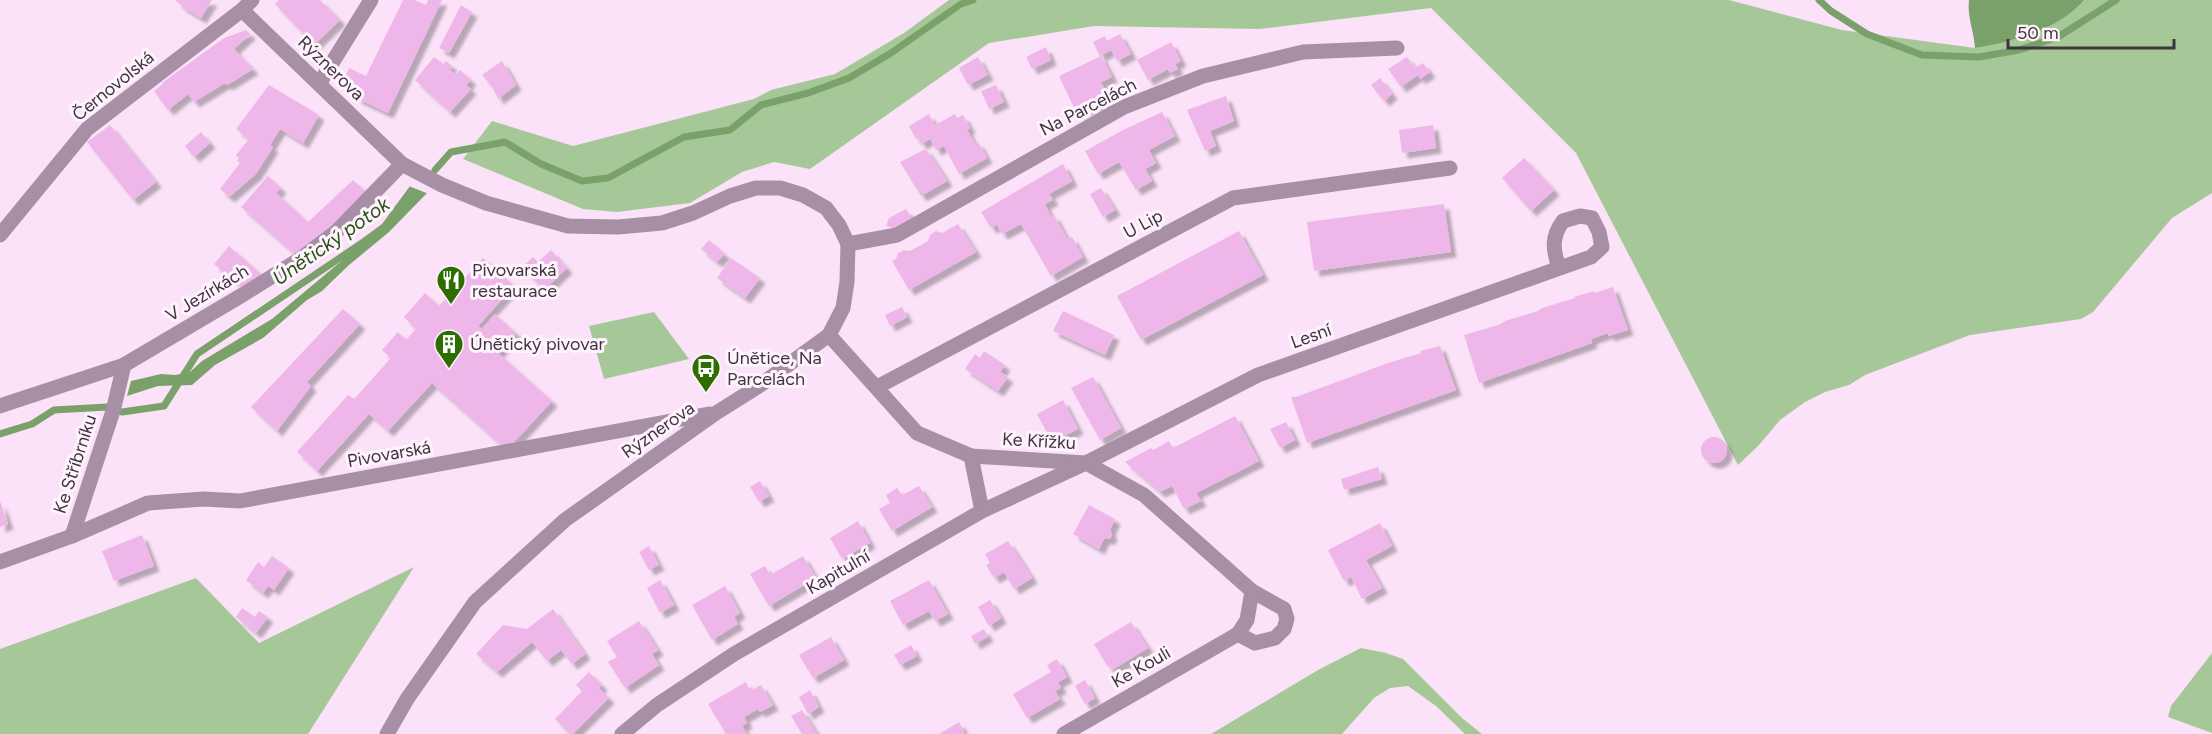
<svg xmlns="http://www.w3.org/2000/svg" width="2212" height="734" font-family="Figtree,sans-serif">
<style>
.green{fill:#a6c898}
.water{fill:#79a169}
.pier{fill:#fbe2f8}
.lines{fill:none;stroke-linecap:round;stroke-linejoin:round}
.stream{stroke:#79a169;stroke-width:7}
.building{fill:#efb7e9;filter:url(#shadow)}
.minor{stroke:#a790a5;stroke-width:15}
.labels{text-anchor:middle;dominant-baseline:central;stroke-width:6;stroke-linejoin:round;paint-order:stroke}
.street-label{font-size:18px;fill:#3f353e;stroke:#fff4fd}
.poi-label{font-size:18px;fill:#3f353e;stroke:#fff4fd;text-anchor:start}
.water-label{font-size:20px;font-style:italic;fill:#295016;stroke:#fff4fd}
</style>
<defs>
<filter id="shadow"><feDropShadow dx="5.5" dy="5.5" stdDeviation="1.5" flood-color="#0004"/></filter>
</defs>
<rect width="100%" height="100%" fill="#fbe2f8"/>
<g class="green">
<path d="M949,0H1729L1842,30L1975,48L2020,38L2055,22L2084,0H2212V193L2172,218L2093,312L2081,319L1970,335L1865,375L1849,385L1825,392L1805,402L1780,420L1759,445L1738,465L1576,153L1431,8L1259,29L1094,26L989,43L810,169L774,162L742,172L690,203L617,212L583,209L463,159L492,121L573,146L754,99L771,90L835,74L904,33Z"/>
<path d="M654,312L689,359L604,379L589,326Z"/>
<path d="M414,567L308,734H0V649L196,578L259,643Z"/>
<path d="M1361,648L1386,653L1403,659L1462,718L1482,734H1465L1436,706L1408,686L1390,688L1374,698L1342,734H1211L1318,670Z"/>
<path d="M2212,653V733L2168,717L2171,706Z"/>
</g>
<g class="water">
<path d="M1969,0H2084C2058,30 2013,41 1975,48C1974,31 1967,17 1969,0Z"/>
<path d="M430,159L427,193L389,232L349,265L322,291L307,300L263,338L215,365L192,385L158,386L127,396L131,381L161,374L175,375L190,372L202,361L272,319L357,248L363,238L382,224Z"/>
</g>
<path class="pier" d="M427,158L447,168L429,194L406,185Z"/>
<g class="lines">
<g class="stream">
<path d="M1819,0L1831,11L1867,34L1922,55L1979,57L2019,50L2058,37L2116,0"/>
<path d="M435,170L451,152L505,142L541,164L582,181L608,178L684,137L730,130L761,105L808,93L849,78L891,53L961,4L973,0"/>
<path d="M0,434L32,424L54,410L107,407L122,412L164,406L197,354L365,241"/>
</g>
</g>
<g class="building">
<path d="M175,0H212L201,18L184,8Z"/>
<path d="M279,0H320L340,20L314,45L275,4Z"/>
<path d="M403,0H415L426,5L428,0H442L388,113L356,98L359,91L345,77L349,68L366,76Z"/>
<path d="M461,5L472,12L449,53L439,48Z"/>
<path d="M246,30L250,34L234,49L253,69L227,85L225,83L194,102L188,94L168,110L154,91L163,84L162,83L224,38Z"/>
<path d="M1120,34L1131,54L1117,61L1111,50L1100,56L1093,42L1105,36L1107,41Z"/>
<path d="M1171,42L1181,61L1175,64L1178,69L1170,73L1168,69L1148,80L1137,60Z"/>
<path d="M1046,47L1051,60L1032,69L1026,57Z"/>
<path d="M1101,56L1112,77L1101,82L1109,99L1077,114L1059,76Z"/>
<path d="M434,57L444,64L446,61L452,66L449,69L456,75L460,70L471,80L466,85L471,89L450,112L415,80Z"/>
<path d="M978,57L988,75L968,85L959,68Z"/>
<path d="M1407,57L1415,68L1423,63L1430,72L1420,79L1418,75L1401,87L1388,69Z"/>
<path d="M502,61L516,85L498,99L493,88L482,75Z"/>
<path d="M1380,78L1392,94L1384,101L1371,85Z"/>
<path d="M269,85L319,115L303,143L280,129L270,145L273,147L256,174L229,197L220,189L240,163L237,161L239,158L236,155L249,139L236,129Z"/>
<path d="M996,85L1004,102L989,109L981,91Z"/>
<path d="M1226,96L1234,121L1210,131L1216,146L1205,151L1187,110Z"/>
<path d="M1162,112L1175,136L1149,150L1156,163L1145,169L1152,181L1136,190L1119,162L1098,174L1085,151L1123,130Z"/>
<path d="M929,114L935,125L955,114L957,118L963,115L970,128L967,130L975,144L978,142L987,158L959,174L944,146L936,150L930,139L921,144L918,138L916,139L909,126Z"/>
<path d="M110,125L156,182L133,200L87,142Z"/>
<path d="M1433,125L1436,148L1402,153L1399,130Z"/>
<path d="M201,132L210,143L194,157L185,146Z"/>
<path d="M926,149L947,181L921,196L900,162Z"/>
<path d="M1524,158L1554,190L1531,211L1502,178Z"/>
<path d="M1063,164L1072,181L1049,194L1053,200L1045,204L1051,217L1054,215L1067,239L1072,237L1083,257L1051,276L1021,224L1002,234L997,225L991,228L981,212Z"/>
<path d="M268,176L281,188L276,193L308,222L353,180L366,192L352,211L295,254L241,207Z"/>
<path d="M1101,188L1115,210L1103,217L1090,194Z"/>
<path d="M1444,204L1451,252L1314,271L1307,222Z"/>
<path d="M906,209L912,219L894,228L886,226L889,218Z"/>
<path d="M958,224L976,252L909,290L892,261L896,259L898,253L904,250L910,251L928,241L930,235L936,231L942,233Z"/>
<path d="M1239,231L1263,275L1141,340L1117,296Z"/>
<path d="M709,240L725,254L717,262L701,249Z"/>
<path d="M229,246L261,274L242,287L214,264Z"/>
<path d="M551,250L567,268L544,290L522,267L533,257L538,262Z"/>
<path d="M483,258L514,286L478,326L482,329L495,314L516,333L498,353L552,401L507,450L432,383L388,431L369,414L317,471L297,452L348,395L354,399L391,358L382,350L398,332L406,340L416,329L404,317L425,293L439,306Z"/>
<path d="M731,258L760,278L745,298L717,278Z"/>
<path d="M1613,287L1628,330L1609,336L1608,333L1591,339L1592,343L1479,383L1464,335L1501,324L1505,321L1538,311L1542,308L1575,298L1574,297L1594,291L1595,293Z"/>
<path d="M902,307L907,317L890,326L885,315Z"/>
<path d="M343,309L360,324L307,382L311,386L277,431L251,407Z"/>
<path d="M1063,311L1114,335L1105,355L1053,331Z"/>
<path d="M1440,346L1456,390L1307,443L1291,397H1296L1388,363L1421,353L1420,351Z"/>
<path d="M984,351L1005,365L1000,372L1008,377L998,391L965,369L975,354L980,358Z"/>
<path d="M1093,377L1121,428L1100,440L1071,388Z"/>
<path d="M1063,400L1078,429L1052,442L1037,414Z"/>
<path d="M1235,416L1259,461L1196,493L1201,501L1184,509L1172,486L1160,492L1125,462L1151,448L1153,450L1169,441L1173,448Z"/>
<path d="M1286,422L1295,440L1280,448L1270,429Z"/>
<circle cx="1714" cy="450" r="13"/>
<path d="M1378,467L1382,479L1344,490L1341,479Z"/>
<path d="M760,481L769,496L759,502L750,487Z"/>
<path d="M919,486L932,507L892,531L879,509L890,503L886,495L897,488L902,495Z"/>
<path d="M0,501L8,524L0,527Z"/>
<path d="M1089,505L1115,519L1110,530L1112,535L1110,539H1104L1099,549L1073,534Z"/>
<path d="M858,521L870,543L842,559L830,538Z"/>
<path d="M1380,523L1392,546L1366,560L1382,588L1362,599L1351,577L1344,581L1328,550Z"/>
<path d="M142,535L154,566L114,581L102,551Z"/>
<path d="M1008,541L1032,578L1014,589L1004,572L994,578L986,565L990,563L985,554Z"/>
<path d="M649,546L659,565L649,570L639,552Z"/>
<path d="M272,556L289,568L274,590L268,586L263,593L246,580L258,562L264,567Z"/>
<path d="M803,556L816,578L769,606L750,574L765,566L770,575Z"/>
<path d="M660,580L674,605L660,613L647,588Z"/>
<path d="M929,580L948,614L935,621L929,611L903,625L890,601Z"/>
<path d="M725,586L740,613L734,617L738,624L712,640L692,605Z"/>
<path d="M990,600L1001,618L989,626L978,607Z"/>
<path d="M242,608L255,617L259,611L268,617L256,633L236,617Z"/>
<path d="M553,609L585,654L572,664L561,650L547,661L532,642L497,672L476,654L503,625L527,629Z"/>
<path d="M639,621L658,650L652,654L659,665L625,688L608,662L617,657L607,641Z"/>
<path d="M1131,622L1148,648L1112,670L1109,666L1108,667L1094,644Z"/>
<path d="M984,629L988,636L975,644L971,636Z"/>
<path d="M831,637L844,660L813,678L799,655Z"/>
<path d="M911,645L917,656L900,665L894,655Z"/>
<path d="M1057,659L1067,677L1058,682L1061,688L1055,691L1060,699L1027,718L1013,694L1051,672L1047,665Z"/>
<path d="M589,672L602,685L599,688L609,698L573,734H570L555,719L582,691L576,685Z"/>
<path d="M1085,680L1095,698L1085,704L1075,686Z"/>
<path d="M746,682L750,691L761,685L773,705L760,712L758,709L744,717L747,723L742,726L747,734H726L708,704Z"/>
<path d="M810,690L819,707L808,714L799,697Z"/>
<path d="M802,710L817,734H802L791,716Z"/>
<path d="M959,722L965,734H939Z"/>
</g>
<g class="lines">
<g class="minor">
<path d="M242,10L402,164L442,185L486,203L568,226L618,227L662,223L693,213L730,196L756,188H780L803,195L826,208L839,225L848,244L847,282L843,308L829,335L759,386L716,413L565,520L475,602L407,699L387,734"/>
<path d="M319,84L371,0"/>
<path d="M0,235L87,129L242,10L252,0"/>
<path d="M848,244L897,235L1124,107L1203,76L1303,52L1397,48"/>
<path d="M829,335L917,433L971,456L1086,463L1144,495L1252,591L1284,609L1287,619L1284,629L1275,638L1255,643L1238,634L1064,734"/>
<path d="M877,387L1233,198L1450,168"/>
<path d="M0,406L124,365L244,294L300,259L336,232L402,164"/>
<path d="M971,456L982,511"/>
<path d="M72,536L113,411L124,365"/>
<path d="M0,562L72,536L148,503L204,499L240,501L709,414"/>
<path d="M1238,634L1247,620L1252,591"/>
<path d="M622,734L657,705L734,654L982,511L1086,463L1258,375L1591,257L1602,247L1599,232L1592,218L1580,216L1563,221C1551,237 1553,250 1559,268"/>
</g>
</g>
<defs>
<g id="restaurant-pin" transform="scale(1.5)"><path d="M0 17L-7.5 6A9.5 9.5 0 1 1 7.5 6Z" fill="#2e6d00" stroke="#fff4fd"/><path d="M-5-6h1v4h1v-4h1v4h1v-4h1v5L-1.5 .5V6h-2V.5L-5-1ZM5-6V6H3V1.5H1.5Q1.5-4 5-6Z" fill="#fff"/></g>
<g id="building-pin" transform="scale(1.5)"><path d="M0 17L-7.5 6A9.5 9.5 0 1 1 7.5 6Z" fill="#2e6d00" stroke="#fff4fd"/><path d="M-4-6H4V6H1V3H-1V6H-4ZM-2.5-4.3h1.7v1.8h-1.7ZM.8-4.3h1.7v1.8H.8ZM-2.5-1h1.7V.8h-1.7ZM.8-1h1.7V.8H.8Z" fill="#fff"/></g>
<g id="bus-pin" transform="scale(1.5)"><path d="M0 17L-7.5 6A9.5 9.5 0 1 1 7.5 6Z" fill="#2e6d00" stroke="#fff4fd"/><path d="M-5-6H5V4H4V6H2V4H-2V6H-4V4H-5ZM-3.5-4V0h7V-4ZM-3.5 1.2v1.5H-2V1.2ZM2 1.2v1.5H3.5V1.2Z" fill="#fff"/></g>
</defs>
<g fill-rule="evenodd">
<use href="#restaurant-pin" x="451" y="280"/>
<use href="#building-pin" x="449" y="344"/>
<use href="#bus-pin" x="706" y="368"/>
</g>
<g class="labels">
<g class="street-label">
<text transform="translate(331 68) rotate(44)">Rýznerova</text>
<text transform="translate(113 86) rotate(-39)">Černovolská</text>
<text transform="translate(1088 107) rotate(-27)">Na Parcelách</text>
<text transform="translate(1143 224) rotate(-28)">U Lip</text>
<text transform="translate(207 293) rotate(-31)">V Jezírkách</text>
<text transform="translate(1311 336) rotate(-20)">Lesní</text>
<text transform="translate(658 430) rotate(-35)">Rýznerova</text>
<text transform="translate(1039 441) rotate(3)">Ke Křížku</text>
<text transform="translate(389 454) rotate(-10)">Pivovarská</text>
<text transform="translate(75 464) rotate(-72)">Ke Stříbrníku</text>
<text transform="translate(838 572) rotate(-30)">Kapitulní</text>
<text transform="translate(1141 667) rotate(-30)">Ke Kouli</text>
</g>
<g class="poi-label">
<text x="472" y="270">Pivovarská<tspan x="472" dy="21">restaurace</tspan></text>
<text x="470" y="344">Únětický pivovar</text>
<text x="727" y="358">Únětice, Na<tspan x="727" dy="21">Parcelách</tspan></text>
</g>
<g class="water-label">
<text transform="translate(331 241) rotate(-35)">Únětický potok</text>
</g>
</g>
<path d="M2008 39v9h166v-9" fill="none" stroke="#3f353e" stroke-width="3"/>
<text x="2017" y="39" font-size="18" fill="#3f353e" stroke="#fff4fd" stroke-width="4.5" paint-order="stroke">50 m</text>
</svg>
